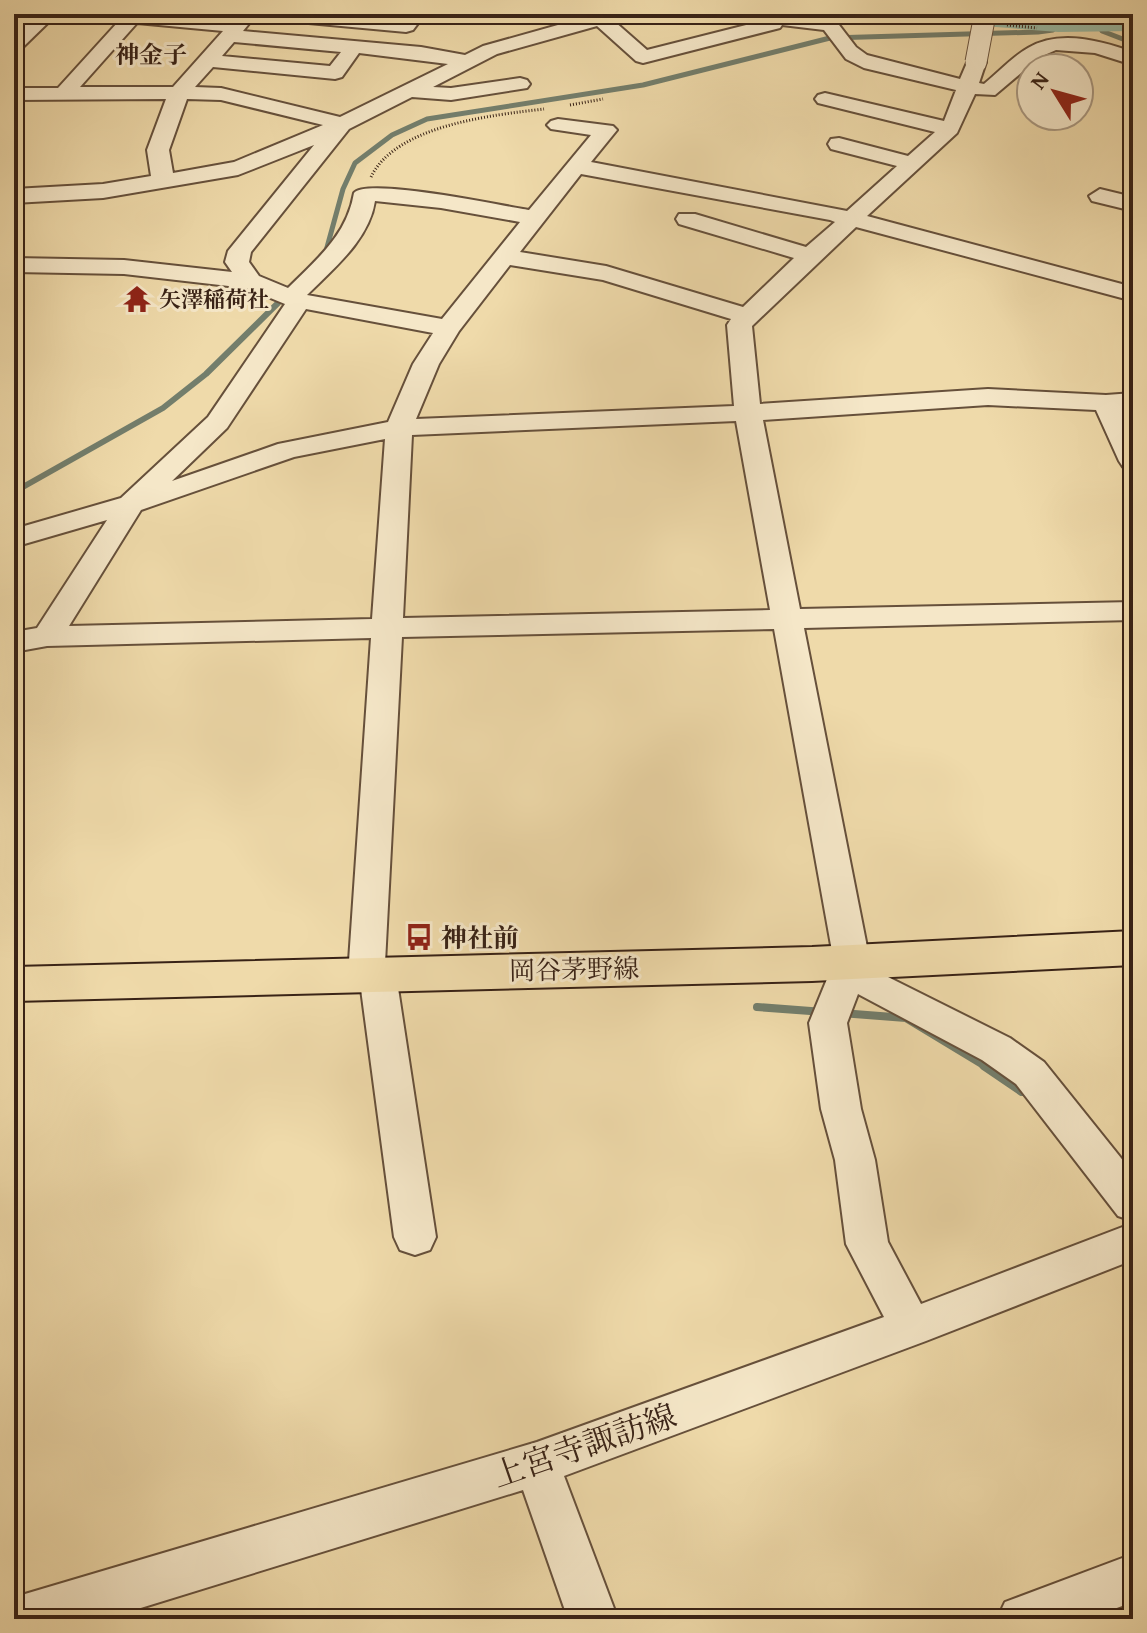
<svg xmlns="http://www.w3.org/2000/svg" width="1147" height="1633" font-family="'Gentium Book Plus','Noto Serif JP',serif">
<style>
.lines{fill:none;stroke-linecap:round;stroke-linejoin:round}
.stream-far3{stroke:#737e6c;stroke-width:5}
.stream-far2{stroke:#737e6c;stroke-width:6}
.stream-far1{stroke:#737e6c;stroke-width:8}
.stream{stroke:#737e6c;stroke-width:10}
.river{fill:#9abba5;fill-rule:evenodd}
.minor-casing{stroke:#66503b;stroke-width:4}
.major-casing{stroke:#382216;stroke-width:4}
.path{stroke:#382216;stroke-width:3;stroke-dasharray:1 2;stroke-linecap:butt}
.minor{fill:#f5e7c8;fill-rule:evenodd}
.major{fill:#efdaaa;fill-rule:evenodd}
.minor-bridge-casing{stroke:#66503b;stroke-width:23;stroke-linecap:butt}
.minor-bridge{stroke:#f5e7c8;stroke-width:21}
.labels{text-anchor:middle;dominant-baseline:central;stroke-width:6;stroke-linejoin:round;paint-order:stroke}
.far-poi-label{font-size:22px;font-weight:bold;fill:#382216;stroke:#f5e7c8;text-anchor:start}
.far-neighbourhood-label{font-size:24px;font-weight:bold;fill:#382216;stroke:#f5e7c8}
.poi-label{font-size:26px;font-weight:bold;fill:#382216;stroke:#f5e7c8;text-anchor:start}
.street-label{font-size:26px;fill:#382216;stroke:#f5e7c8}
.near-street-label{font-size:32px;fill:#382216;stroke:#f5e7c8}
</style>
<rect width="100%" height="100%" fill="#efdaaa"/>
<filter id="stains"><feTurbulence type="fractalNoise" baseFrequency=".0025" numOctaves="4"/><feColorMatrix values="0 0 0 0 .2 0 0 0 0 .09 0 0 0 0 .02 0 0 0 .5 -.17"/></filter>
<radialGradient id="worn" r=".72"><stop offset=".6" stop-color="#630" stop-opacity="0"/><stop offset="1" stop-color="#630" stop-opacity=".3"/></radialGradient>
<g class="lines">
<g class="stream-far3">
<path d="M1099,25L1102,31L1133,43"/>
<path d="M326,251L343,189L355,163L392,135L427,119L643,85L830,38L1038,32L1053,30L1058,24"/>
</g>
<path class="stream-far2" d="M14,492L163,408L206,374L278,303"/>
<g class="stream-far1">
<path d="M757,1007L824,1012"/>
<path d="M841,1013L906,1018L987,1067"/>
</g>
<path class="stream" d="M984,1065L1022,1091"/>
<path class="river" d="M919,14L1133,15V31L1058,32L933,22L923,20Z"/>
<g class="minor-casing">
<g id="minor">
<path d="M37,14H57L21,49L14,51V35Z"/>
<path d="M84,14H162L233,20L238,14H257L243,31L421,47L465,55L483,46L597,14H627L614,21L647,50L758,22L732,18L730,14H786L836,21L856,47L867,55L960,79L969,58H983L986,62L979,83L984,84C999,72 1012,57 1028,48C1060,29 1101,41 1133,52V65L1095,53L1056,50L1040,57L995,95L975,94L957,133L867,216L1133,287V301L856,227L752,326L760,404L988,389L1106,395L1133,393V409L1122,410L1133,432V469L1123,467L1119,461L1096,410L988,405L763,420L800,609L1133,602V620L804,628L869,957L886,976L1010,1038L1044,1062L1133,1173V1221L1118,1216L1016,1084L982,1060L858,994L847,1023L861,1109L875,1160L888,1242L921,1304L1133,1223V1260L926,1341L564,1476L618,1619H568L523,1490L105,1619H14V1599L25,1594L537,1442L884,1317L846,1244L835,1160L821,1109L809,1023L834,962L774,629L402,637L385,963L391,965L396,975L436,1237L430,1250L415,1255L400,1250L394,1237L361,989L353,986L348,976L371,638L47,646L14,652V632L37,628L107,520L14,547V529L121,498L208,417L285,304L246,288L124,274L14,272V258L124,260L232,272L225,262L228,251L314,145L238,175L103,198L14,203V189L103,184L151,176L147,150L166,99L14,100V88H58L118,22L93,20ZM137,23L223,31L173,87H80ZM782,25L824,30L846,59L864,68L956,90L944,121L825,93L818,95L815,99L818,103L935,132L908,156L839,138L831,139L828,144L831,149L897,166L847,211L591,162L617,130L613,126L558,119L551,121L547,125L551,129L591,135L529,210C503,206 367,177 354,193C347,235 317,259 288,288L259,276L249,262L251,252L349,129L412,97L451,100L527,88L530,84L527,80L520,78L451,88L433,87L497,54L597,26L636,61L643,63L780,28ZM234,42L341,52L330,66L222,56ZM359,53L448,64L340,117L221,88L195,87L213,67L335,79L342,77ZM187,99L221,100L323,125L234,162L173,173L169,150ZM581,174L830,220L835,222L806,247L695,214H679L676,219L679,224L794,258L743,307L606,266L520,252ZM375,201L441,208L520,222L442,319L307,295C334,268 369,240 375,201ZM510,265L603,280L731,319L727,325L734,406L416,419L439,364L459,331ZM306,309L433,333L413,364L388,422L278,444L172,481L227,428ZM736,421L770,610L403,618L412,435ZM385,439L372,619L69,626L141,510L294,457Z"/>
<path d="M267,14H338L401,20L406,14H425L413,30L406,32L276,20Z"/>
<path d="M1100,189L1133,197V211L1092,201L1089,196Z"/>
<path d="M1133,1554V1602L1087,1619H997L1005,1602Z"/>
</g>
</g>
<g class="major-casing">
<path id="major" d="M1133,931V965L812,981L14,1001V967L812,947Z"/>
</g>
<g class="path">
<path d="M882,14L961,21"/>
<path d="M1007,25L1037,28"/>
<path d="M570,105L603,99"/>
<path d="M371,177C396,125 493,115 544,109"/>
</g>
<use href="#minor" class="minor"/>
<use href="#major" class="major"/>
<g class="minor-bridge-casing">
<path id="minor-bridge" d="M976,62L985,14"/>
</g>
<use href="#minor-bridge" class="minor-bridge"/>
</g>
<defs>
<g id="temple-bare" transform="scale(2.16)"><path d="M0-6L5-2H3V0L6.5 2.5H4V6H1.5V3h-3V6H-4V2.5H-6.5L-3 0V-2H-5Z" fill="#8f2418" stroke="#f5e7c8" stroke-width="2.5" paint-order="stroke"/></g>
<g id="bus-bare" transform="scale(2.16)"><path d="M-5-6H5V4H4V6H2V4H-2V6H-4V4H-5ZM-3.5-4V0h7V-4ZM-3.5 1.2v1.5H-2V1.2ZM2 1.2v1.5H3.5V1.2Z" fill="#8f2418" stroke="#f5e7c8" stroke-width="2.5" paint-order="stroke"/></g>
</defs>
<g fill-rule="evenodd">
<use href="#temple-bare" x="137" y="299"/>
<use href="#bus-bare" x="419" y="937"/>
</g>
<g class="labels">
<g class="far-poi-label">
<text x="159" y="299">矢澤稲荷社</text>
</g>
<g class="far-neighbourhood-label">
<text x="151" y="54">神金子</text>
</g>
<g class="poi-label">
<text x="441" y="937">神社前</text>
</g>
<g class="street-label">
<text transform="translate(574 969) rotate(-1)">岡谷茅野線</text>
</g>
<g class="near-street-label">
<text transform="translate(584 1445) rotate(-19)">上宮寺諏訪線</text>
</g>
</g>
<rect width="1147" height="1633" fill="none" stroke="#efdaaa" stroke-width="48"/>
<rect x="16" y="16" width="1115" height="1601" fill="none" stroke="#382216" stroke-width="4"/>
<rect x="24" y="24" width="1099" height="1585" fill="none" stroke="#382216" stroke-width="2"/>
<g transform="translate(1055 92) rotate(307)"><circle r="38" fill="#f5e7c8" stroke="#a99881" stroke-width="2"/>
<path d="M0-6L14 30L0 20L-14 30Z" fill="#8f2418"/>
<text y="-12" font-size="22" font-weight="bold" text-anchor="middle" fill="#382216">N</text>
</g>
<rect width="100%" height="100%" filter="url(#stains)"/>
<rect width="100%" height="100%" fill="url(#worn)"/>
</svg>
